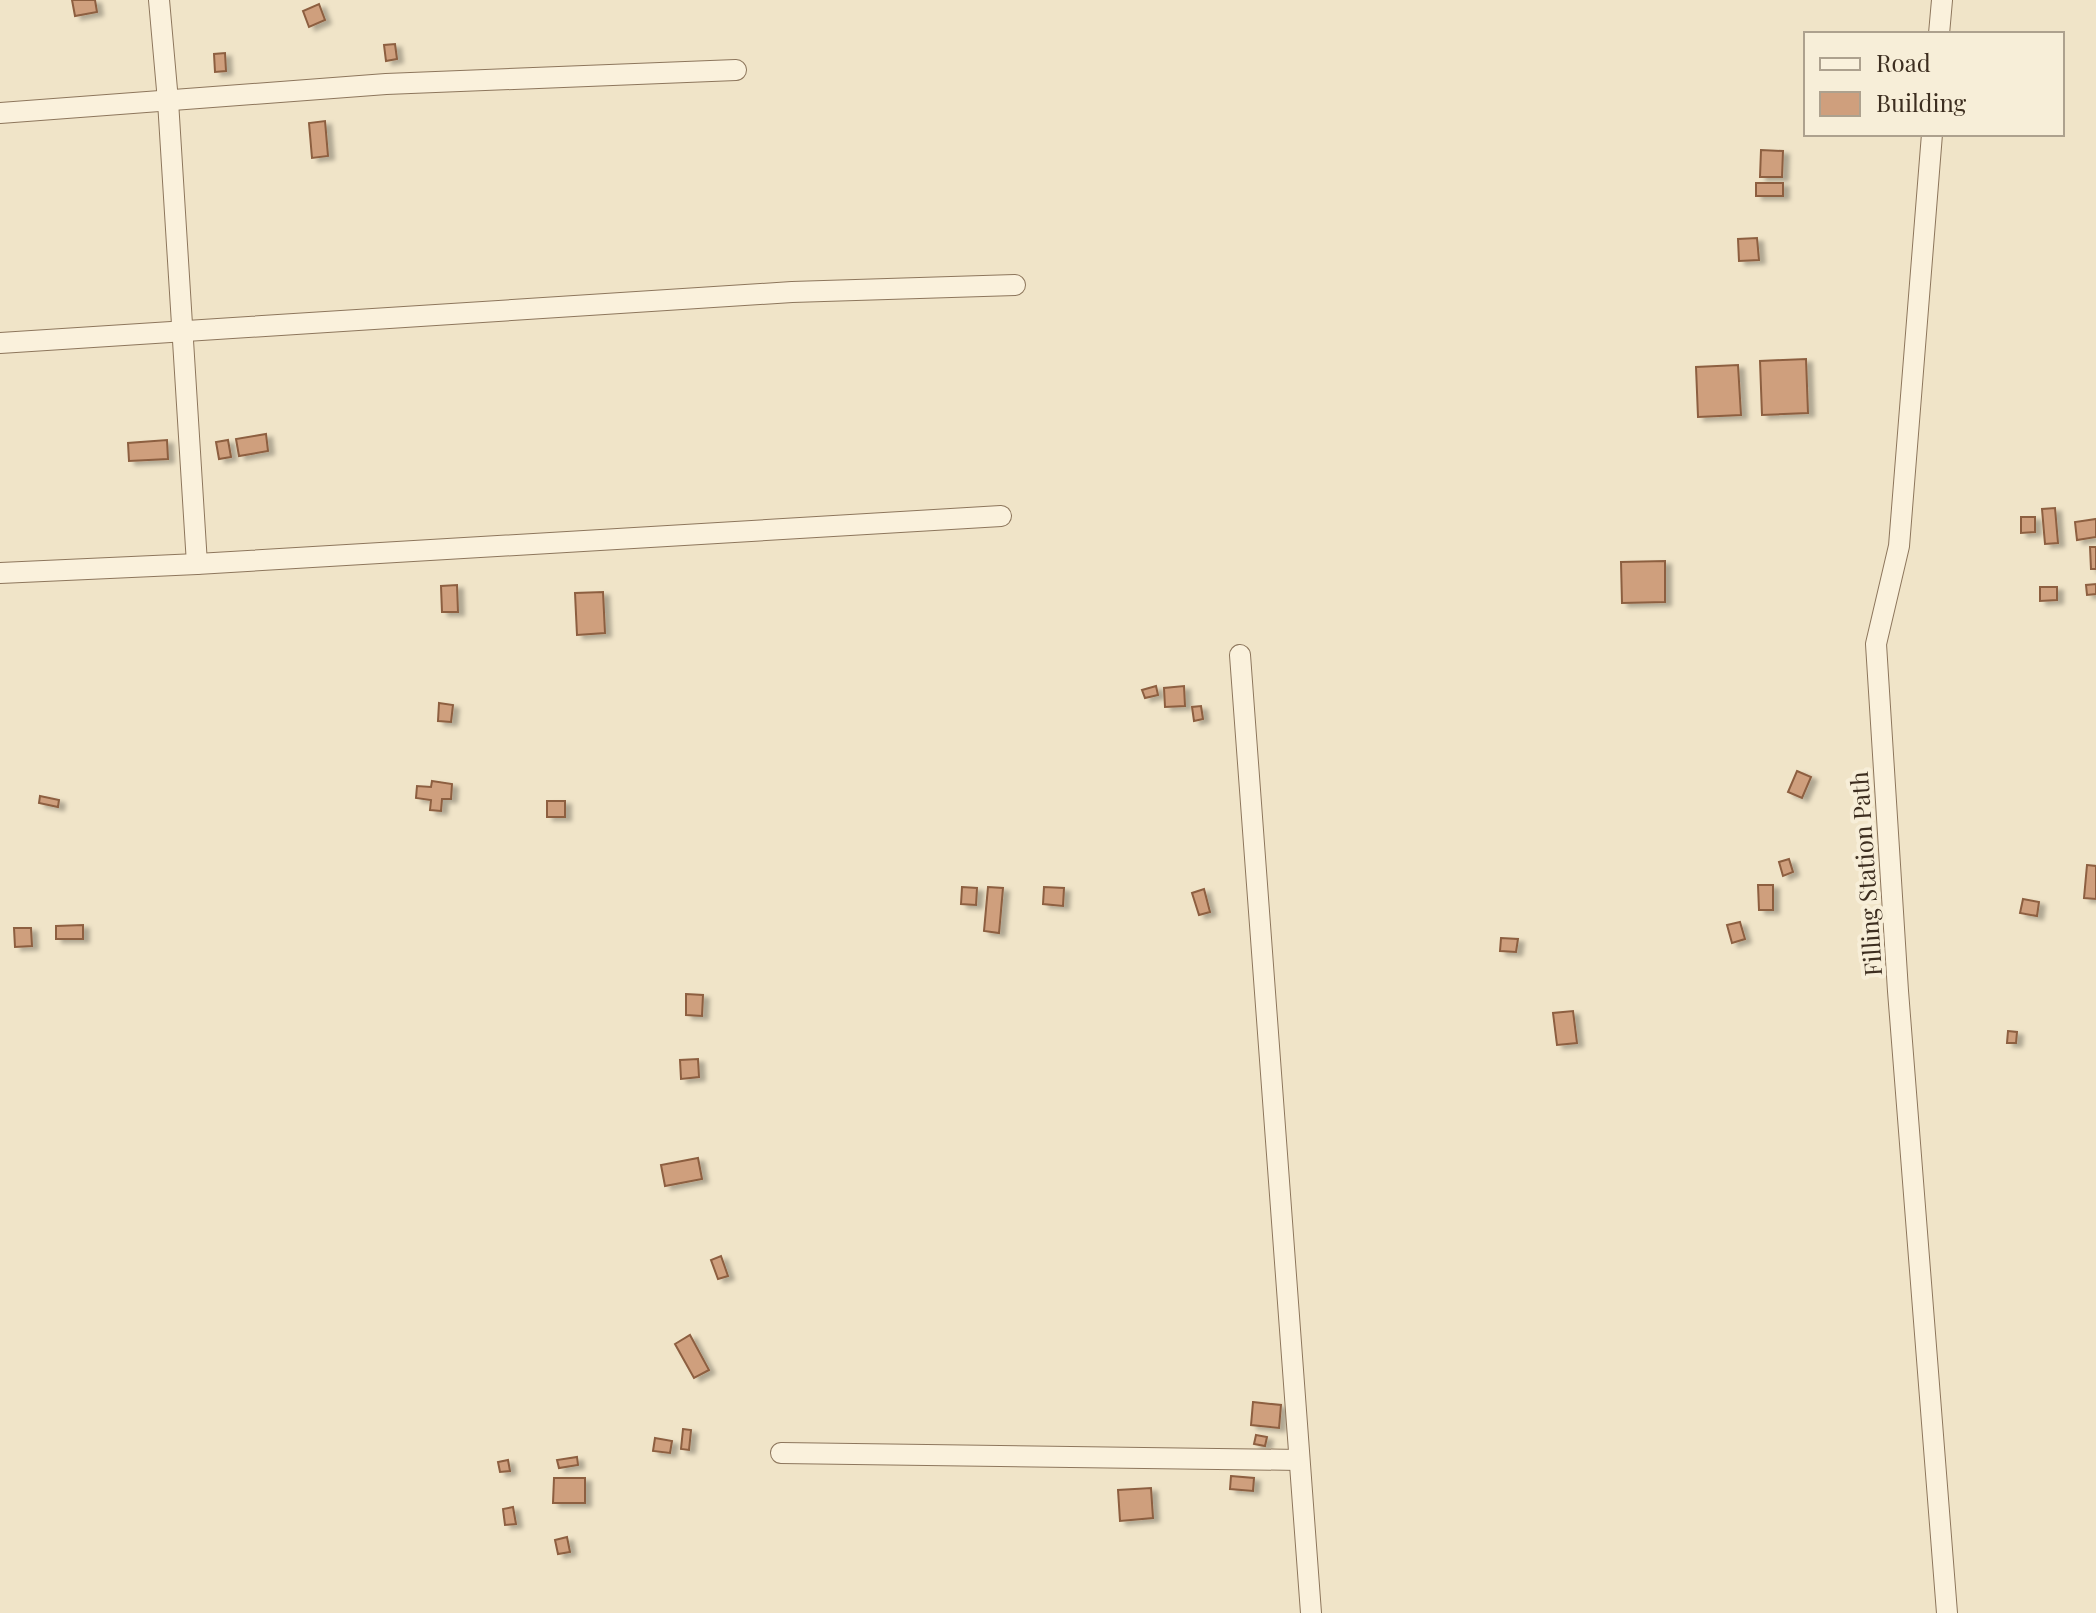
<svg xmlns="http://www.w3.org/2000/svg" width="2096" height="1613" font-family="'Playfair Display',serif">
<style>
.building{fill:#cf9f7d;stroke:#8d5f41;stroke-width:2;filter:url(#shadow)}
.lines{fill:none;stroke-linecap:round;stroke-linejoin:round}
.minor-casing{stroke:#8d765c;stroke-width:22}
.minor{stroke:#faf1dc;stroke-width:20}
.labels{text-anchor:middle;dominant-baseline:central;stroke-width:8;stroke-linejoin:round;paint-order:stroke}
.street-label{font-size:24px;fill:#3d2e20;stroke:#f7eed8}
</style>
<defs>
<filter id="shadow"><feDropShadow dx="6" dy="3.5" stdDeviation="2" flood-color="#0004"/></filter>
</defs>
<rect width="100%" height="100%" fill="#f0e4c8"/>
<g class="building">
<path d="M72,0H95L97,12L75,16Z"/>
<path d="M319,4L325,20L309,27L303,11Z"/>
<path d="M395,44L397,59L386,61L384,45Z"/>
<path d="M225,53L226,71L215,72L214,54Z"/>
<path d="M325,121L328,156L312,158L309,123Z"/>
<path d="M1761,150L1783,151L1782,177H1760Z"/>
<rect x="1756" y="183" width="27" height="13"/>
<path d="M1757,238L1759,260L1739,261L1738,239Z"/>
<path d="M1806,359L1808,413L1762,415L1760,361Z"/>
<path d="M1738,365L1741,415L1698,417L1696,367Z"/>
<path d="M266,434L268,451L239,456L236,439Z"/>
<path d="M167,440L168,459L129,461L128,443Z"/>
<path d="M228,440L231,457L219,459L216,442Z"/>
<path d="M2055,508L2058,543L2045,544L2042,509Z"/>
<path d="M2021,517H2035V532L2021,533Z"/>
<path d="M2096,519V537L2077,540L2075,522Z"/>
<path d="M2090,547H2096V569H2091Z"/>
<path d="M1665,561V602L1622,603L1621,562Z"/>
<path d="M2096,584V594L2087,595L2086,585Z"/>
<path d="M457,585L458,612H442L441,586Z"/>
<path d="M2040,587H2057V600L2040,601Z"/>
<path d="M603,592L605,633L577,635L575,593Z"/>
<path d="M1156,686L1158,695L1145,698L1142,690Z"/>
<path d="M1184,686L1185,706L1165,707L1164,688Z"/>
<path d="M439,703L453,705L451,722L438,721Z"/>
<path d="M1201,706L1203,719L1194,721L1192,707Z"/>
<path d="M1797,771L1811,777L1802,798L1788,792Z"/>
<path d="M432,781L452,784L451,799H442L441,811L430,810L431,800L416,798L417,786L431,787Z"/>
<path d="M40,796L59,800L58,807L39,803Z"/>
<rect x="547" y="801" width="18" height="16"/>
<path d="M1789,859L1793,872L1783,876L1779,862Z"/>
<path d="M2087,865L2096,866V899L2084,898Z"/>
<path d="M1758,885H1773V910H1759Z"/>
<path d="M962,887L977,888L976,905L961,904Z"/>
<path d="M988,887L1003,888L999,933L984,931Z"/>
<path d="M1044,887L1064,888L1063,906L1043,904Z"/>
<path d="M1204,889L1210,912L1199,915L1192,893Z"/>
<path d="M2023,899L2039,902L2037,916L2020,913Z"/>
<path d="M1740,922L1745,939L1732,943L1727,925Z"/>
<path d="M83,925V939H56V926Z"/>
<path d="M14,928H31L32,946L15,947Z"/>
<path d="M1501,938L1518,939L1516,952L1500,951Z"/>
<path d="M686,994L703,995L702,1016L686,1015Z"/>
<path d="M1573,1011L1577,1043L1557,1045L1553,1013Z"/>
<path d="M2008,1031L2017,1032L2016,1043H2007Z"/>
<path d="M698,1059L699,1077L681,1079L680,1060Z"/>
<path d="M698,1158L702,1179L665,1186L661,1165Z"/>
<path d="M721,1256L728,1276L718,1279L711,1260Z"/>
<path d="M690,1335L709,1370L694,1378L675,1344Z"/>
<path d="M1253,1402L1281,1405L1279,1428L1251,1425Z"/>
<path d="M683,1429L691,1430L689,1450L681,1449Z"/>
<path d="M1256,1435L1267,1437L1265,1446L1254,1444Z"/>
<path d="M655,1438L672,1441L670,1453L653,1451Z"/>
<path d="M577,1457L578,1465L559,1468L557,1460Z"/>
<path d="M508,1460L510,1471L500,1472L498,1462Z"/>
<path d="M1231,1476L1254,1478L1253,1491L1230,1489Z"/>
<path d="M554,1478H585V1503H553Z"/>
<path d="M1151,1488L1153,1518L1120,1521L1118,1490Z"/>
<path d="M513,1507L516,1524L505,1525L503,1509Z"/>
<path d="M567,1537L570,1552L558,1554L555,1540Z"/>
</g>
<g class="lines">
<g class="minor-casing">
<g id="minor">
<path d="M159,0L168,101L197,564"/>
<path d="M1939,34L1942,0"/>
<path d="M0,113L386,84L736,70"/>
<path d="M1932,134L1899,546L1876,644L1898,991L1947,1613"/>
<path d="M0,343L792,292L1015,285"/>
<path d="M0,573L197,564L1001,516"/>
<path d="M1240,655L1311,1613"/>
<path d="M781,1453L1299,1460"/>
</g>
</g>
<use href="#minor" class="minor"/>
</g>
<g class="labels">
<g class="street-label">
<text transform="translate(1865 874) rotate(-94)">Filling Station Path</text>
</g>
</g>
<rect x="1804" y="32" width="260" height="104" fill="#f7eed8" stroke="#ada18e" stroke-width="2"/>
<rect x="1820" y="58" width="40" height="12" fill="#faf1dc" stroke="#ada18e" stroke-width="2"/>
<text x="1876" y="72" font-size="24" fill="#3d2e20">Road</text>
<rect x="1820" y="92" width="40" height="24" fill="#cf9f7d" stroke="#ada18e" stroke-width="2"/>
<text x="1876" y="112" font-size="24" fill="#3d2e20">Building</text>
</svg>
